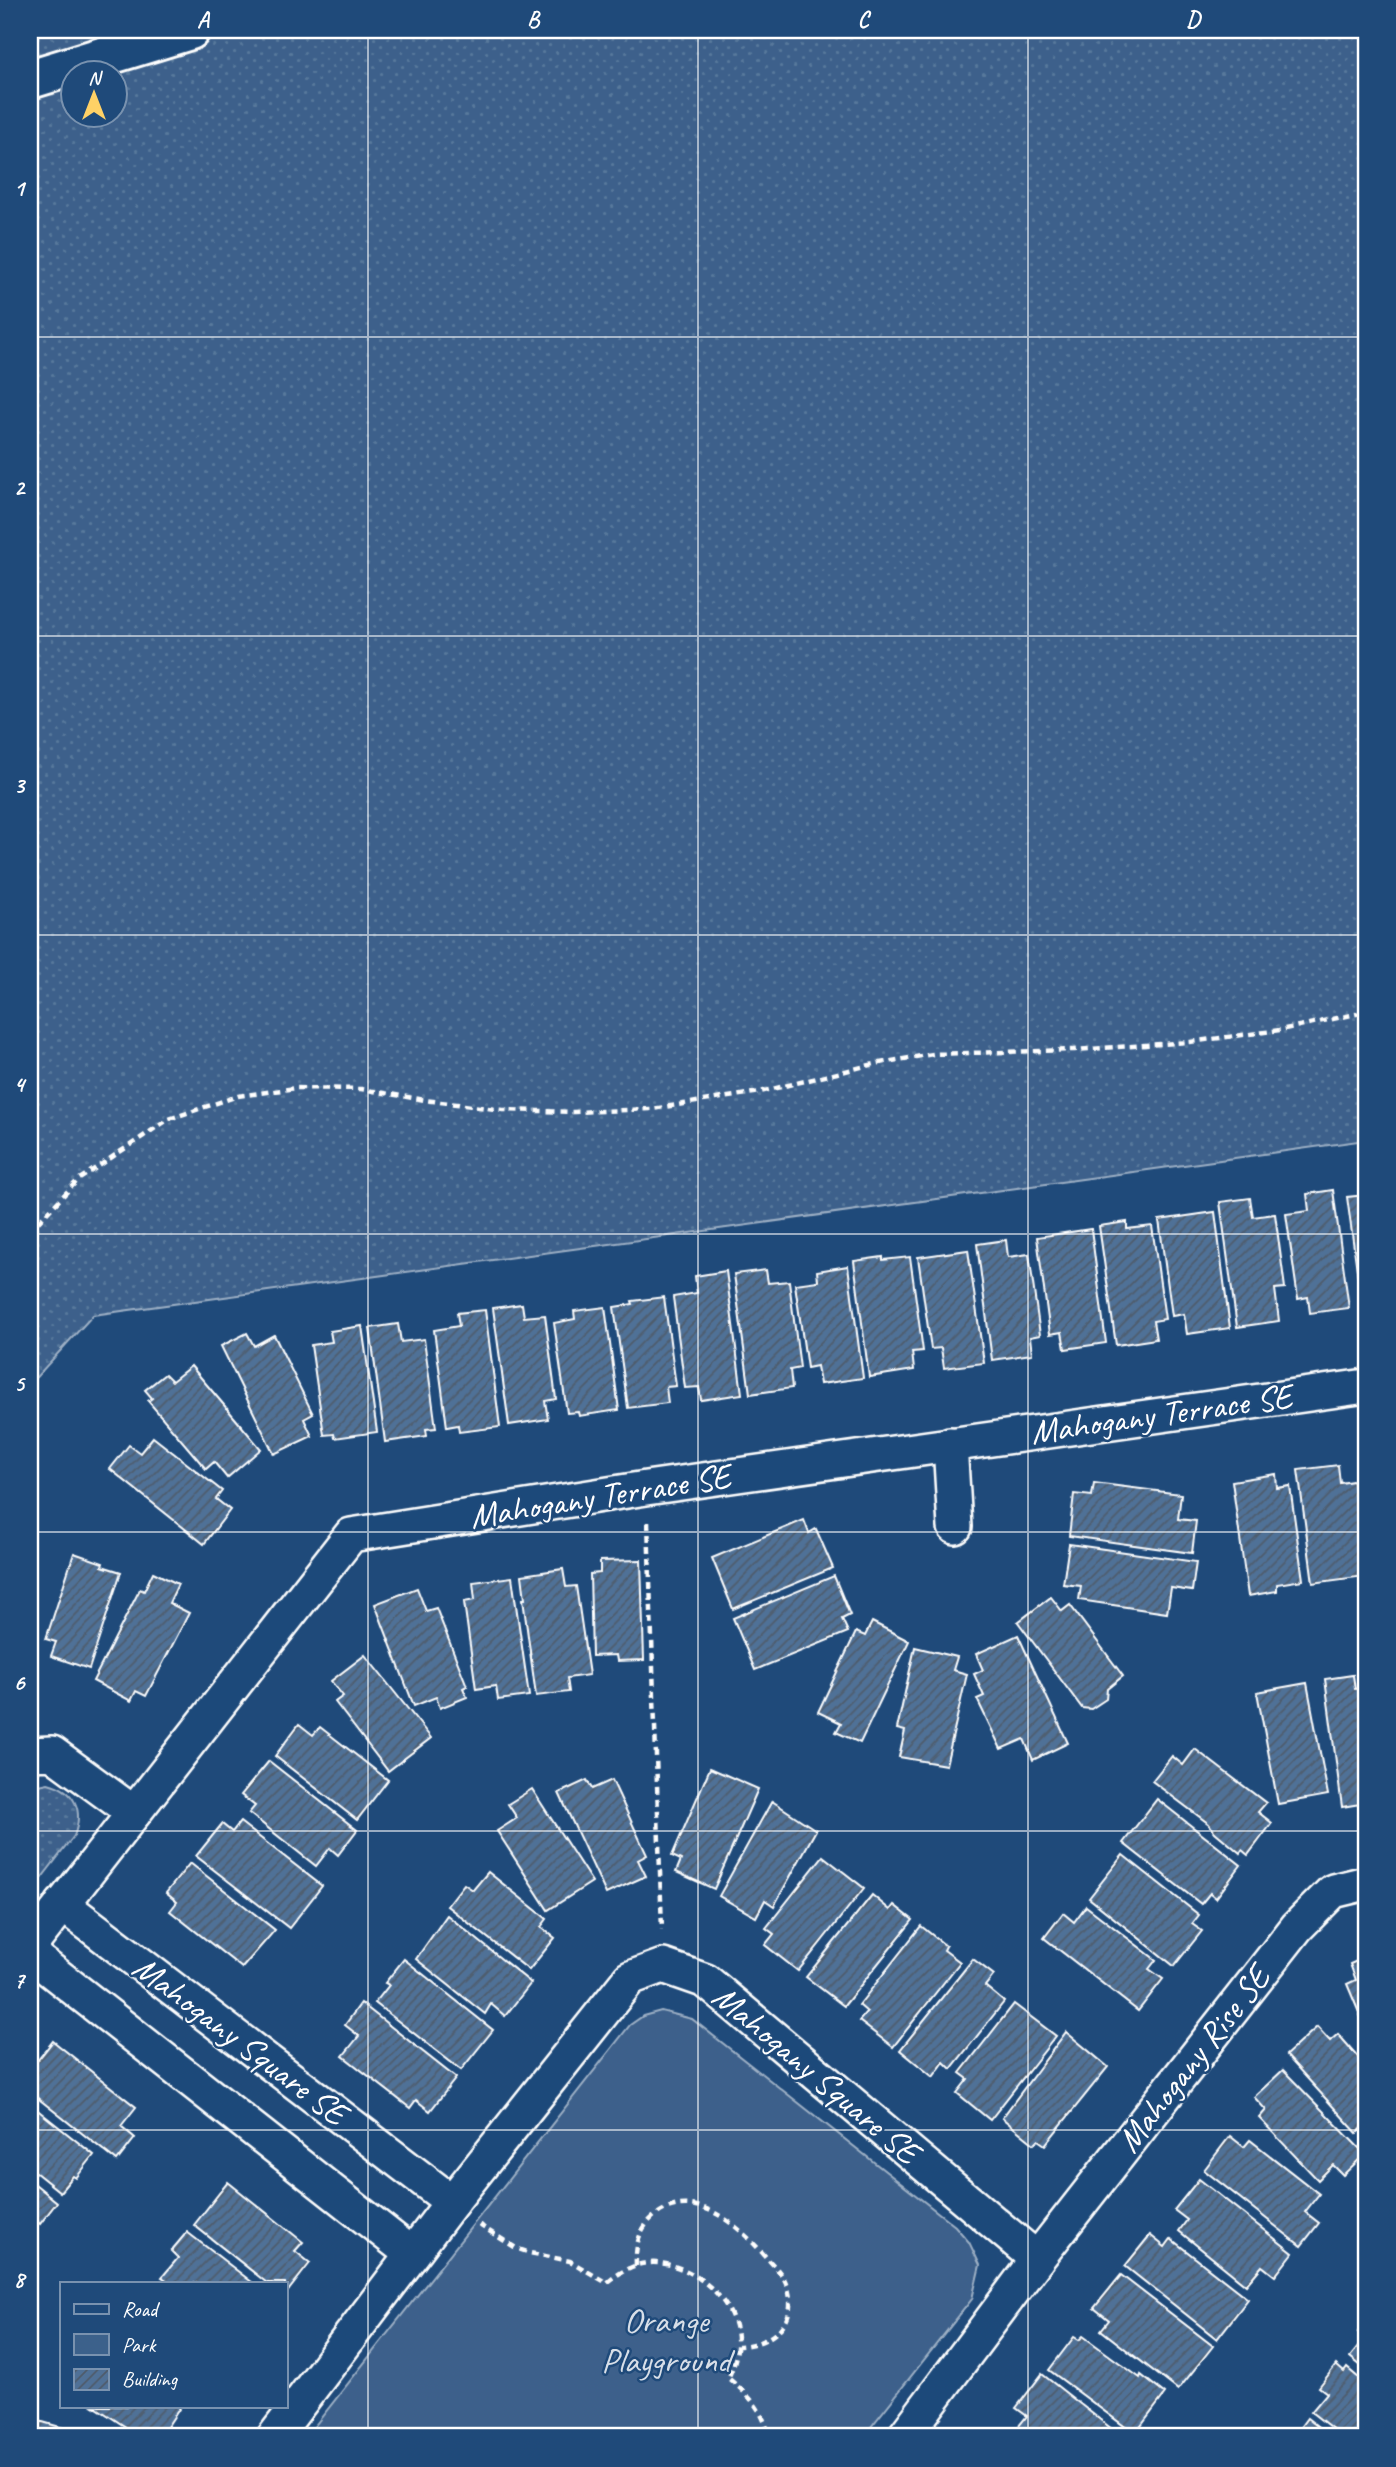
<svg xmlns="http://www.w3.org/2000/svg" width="1396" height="2467" font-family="Caveat,sans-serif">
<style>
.grass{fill:url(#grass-dots);stroke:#9eb0c5;stroke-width:2;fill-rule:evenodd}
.green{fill:#3c618b;stroke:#9eb0c5;stroke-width:2}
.building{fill:url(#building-hatch);stroke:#fff;stroke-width:2}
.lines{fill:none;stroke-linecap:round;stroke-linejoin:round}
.minor-casing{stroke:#fff;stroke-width:38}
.motorway-casing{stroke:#fff;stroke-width:44}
.path{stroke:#fff;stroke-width:4.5;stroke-dasharray:7 5;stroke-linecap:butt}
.minor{stroke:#1f4a7a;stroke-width:33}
.motorway{stroke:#1f4a7a;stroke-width:38}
.grid{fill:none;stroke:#fff;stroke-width:2;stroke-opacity:0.55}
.labels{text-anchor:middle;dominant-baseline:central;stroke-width:5;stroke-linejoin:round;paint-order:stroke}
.street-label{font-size:35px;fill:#fff;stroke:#1f4a7a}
.park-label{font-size:35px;fill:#d8dfe8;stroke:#1f4a7a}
.neatline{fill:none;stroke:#fff;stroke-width:2.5}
.grid-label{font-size:23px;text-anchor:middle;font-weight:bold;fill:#fff}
</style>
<defs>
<pattern id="grass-dots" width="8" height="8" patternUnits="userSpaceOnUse" patternTransform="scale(1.75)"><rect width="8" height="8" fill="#3c618b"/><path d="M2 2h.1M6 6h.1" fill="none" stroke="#59799c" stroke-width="1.8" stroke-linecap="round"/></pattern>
<pattern id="building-hatch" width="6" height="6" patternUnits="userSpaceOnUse" patternTransform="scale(1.75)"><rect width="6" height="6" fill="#507197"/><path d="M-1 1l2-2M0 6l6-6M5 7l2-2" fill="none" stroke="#4e5b6a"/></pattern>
</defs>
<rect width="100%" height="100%" fill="#1f4a7a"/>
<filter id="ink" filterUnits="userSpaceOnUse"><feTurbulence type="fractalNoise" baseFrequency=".0143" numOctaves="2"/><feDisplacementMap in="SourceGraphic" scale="14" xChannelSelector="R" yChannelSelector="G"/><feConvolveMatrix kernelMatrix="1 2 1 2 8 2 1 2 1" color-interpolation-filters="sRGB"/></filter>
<g filter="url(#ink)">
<g class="grass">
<path d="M30,30H1366V1140L93,1315L30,1384ZM74,74H116V116H74Z"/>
<path d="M48,1783C75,1790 84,1810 74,1836L30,1893V1787Z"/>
</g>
<path class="green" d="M661,2011L692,2019L955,2226L969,2242L980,2265L972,2299L863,2437H306L630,2025L643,2016Z"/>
<g class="building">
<path d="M1333,1190L1349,1308L1310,1313L1308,1297L1298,1299L1286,1214L1309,1211L1307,1194Z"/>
<path d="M1366,1195V1306L1362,1307L1347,1197Z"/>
<path d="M1250,1198L1253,1217L1275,1214L1285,1288L1275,1289L1279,1321L1237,1327L1220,1202Z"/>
<path d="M1215,1212L1230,1328L1187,1334L1184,1314L1172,1316L1159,1220Z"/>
<path d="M1127,1222V1229L1152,1226L1165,1319L1153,1321L1156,1339L1116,1345L1099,1226Z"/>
<path d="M1091,1229L1106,1343L1065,1349L1062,1332L1050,1334L1037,1237Z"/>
<path d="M1006,1240L1008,1257L1029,1254L1040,1335L1030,1337L1032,1354L992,1360L977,1244Z"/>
<path d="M968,1250L984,1363L944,1368L941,1348L931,1349L918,1257Z"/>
<path d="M883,1257V1260L910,1257L923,1351L912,1352L914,1370L869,1377L854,1261Z"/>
<path d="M848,1266L863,1378L820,1384L817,1366L807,1368L795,1284L818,1281L817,1271Z"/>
<path d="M766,1270L768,1283L789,1281L800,1368L790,1370L792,1388L750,1394L734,1274Z"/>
<path d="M726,1271L742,1394L701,1400L699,1387L685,1388L673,1297L697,1293L695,1276Z"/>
<path d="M664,1297L676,1386L666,1387L668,1403L628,1408L614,1307L633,1304L632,1301Z"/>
<path d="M522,1304L524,1317L545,1315L556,1399L545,1401L548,1419L509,1425L493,1308Z"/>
<path d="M605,1307L619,1410L579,1416L578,1412L567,1413L554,1323L575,1319L574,1311Z"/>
<path d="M485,1310L500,1427L459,1432L458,1425L447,1427L434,1330L459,1326L457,1313Z"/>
<path d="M398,1324L401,1342L424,1339L436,1428L426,1429L427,1436L385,1442L370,1328Z"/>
<path d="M362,1326L377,1432L335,1438L334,1434L324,1435L311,1345L332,1342L330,1331Z"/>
<path d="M247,1333L254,1346L274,1335L313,1414L304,1419L312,1436L274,1454L221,1346Z"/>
<path d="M191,1366L261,1449L227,1478L214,1462L206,1469L148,1401L152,1398L145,1390L165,1374L172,1381Z"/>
<path d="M153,1437L222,1491L216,1499L230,1510L204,1544L110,1469L129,1445L140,1453Z"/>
<path d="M1338,1465L1340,1483L1353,1481L1365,1576L1313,1583L1298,1470Z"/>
<path d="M1276,1474L1277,1488L1290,1486L1303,1580L1277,1584V1591L1248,1596L1232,1481Z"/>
<path d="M1094,1483L1181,1494L1178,1519L1196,1521L1192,1553L1069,1536L1074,1494L1092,1496Z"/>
<path d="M804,1520L809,1533L816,1529L833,1568L733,1609L712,1558Z"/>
<path d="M1069,1544L1196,1562L1192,1591L1171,1588L1167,1613L1079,1600L1081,1586L1063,1584Z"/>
<path d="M74,1553L103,1563L102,1566L121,1572L89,1669L51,1656L56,1642L46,1639Z"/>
<path d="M641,1560L644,1660L617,1661L616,1655L592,1656L590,1574L600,1573V1561Z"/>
<path d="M563,1569L566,1587L576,1586L589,1675L567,1678L569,1692L536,1696L523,1599H525L522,1575Z"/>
<path d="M153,1572L178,1584L169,1603L189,1613L146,1696L136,1691L131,1701L93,1681L140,1589L144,1591Z"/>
<path d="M834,1576L850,1615L842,1619L848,1632L755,1670L733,1618Z"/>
<path d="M512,1577L529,1696L498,1700L496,1686L476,1689L464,1602L475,1600L473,1582Z"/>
<path d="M417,1588L426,1611L436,1608L467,1686L463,1688L467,1697L440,1708L436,1697L414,1706L375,1604Z"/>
<path d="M1051,1597L1062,1611L1070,1605L1123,1676L1107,1689L1106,1699L1091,1709L1082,1708L1018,1622Z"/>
<path d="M872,1622L909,1641L860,1743L836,1732L841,1723L818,1712L856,1632L865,1636Z"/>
<path d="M1018,1635L1068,1743L1033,1760L1024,1739L1001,1749L977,1699L984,1696L974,1674L983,1670L976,1654Z"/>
<path d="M915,1647L957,1657L953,1670L967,1674L946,1765L899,1757L905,1731L897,1729Z"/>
<path d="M365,1655L431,1738L388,1771L335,1702L343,1696L331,1681Z"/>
<path d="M1353,1675L1355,1689L1366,1688V1803L1342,1807L1325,1679Z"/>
<path d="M1307,1683L1328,1795L1278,1804L1257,1692Z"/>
<path d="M299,1724L313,1735L320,1727L388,1780L357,1820L275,1756Z"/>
<path d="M1195,1749L1266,1803L1258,1812L1272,1823L1248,1855L1242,1850L1240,1853L1215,1832L1209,1824L1152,1781L1172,1756L1183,1765Z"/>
<path d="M269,1761L357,1830L338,1855L330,1848L316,1866L249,1813L255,1806L241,1795Z"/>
<path d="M710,1768L758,1789L714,1889L676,1872L681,1860L672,1856Z"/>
<path d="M587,1780L592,1789L612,1780L647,1855L638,1860L646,1876L606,1894L559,1793Z"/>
<path d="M532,1789L592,1882L548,1910L497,1831L517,1818L508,1804Z"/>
<path d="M1157,1799L1241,1865L1216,1898L1210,1893L1201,1904L1123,1843Z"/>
<path d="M772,1801L816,1830L774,1906L765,1900L756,1917L719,1896Z"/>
<path d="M240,1822L322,1886L289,1928L196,1856L222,1824L232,1832Z"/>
<path d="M1123,1855L1199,1915L1192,1924L1202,1931L1174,1966L1089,1898Z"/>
<path d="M823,1856L864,1888L798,1971L765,1945L774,1934L766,1928Z"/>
<path d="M190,1863L275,1930L242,1968L170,1911L177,1902L166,1893Z"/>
<path d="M488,1872L547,1919L541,1927L555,1938L529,1970L447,1906L464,1884L473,1890Z"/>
<path d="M872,1895L890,1910L894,1905L913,1920L844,2006L806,1977Z"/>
<path d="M1086,1906L1156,1960L1149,1969L1163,1979L1138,2011L1044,1938L1063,1913L1074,1922Z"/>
<path d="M447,1915L531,1983L505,2016L491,2004L485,2014L416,1959Z"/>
<path d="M921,1926L946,1946L944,1950L960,1962L893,2047L859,2021L867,2012L859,2005Z"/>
<path d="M1366,1957V2029L1347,1984L1356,1980L1350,1964Z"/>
<path d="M404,1959L493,2030L461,2070L375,2003L389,1985L385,1983Z"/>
<path d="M973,1959L994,1975L985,1986L1004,2002L951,2069L944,2062L933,2077L900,2050Z"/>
<path d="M361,2003L456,2078L430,2111L416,2100L410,2108L343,2056L359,2036L345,2025Z"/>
<path d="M1014,2004L1056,2036L990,2120L957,2093L968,2079L960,2073Z"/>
<path d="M1317,2027L1330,2041L1338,2034L1366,2066V2125L1357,2133L1286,2055Z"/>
<path d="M1066,2032L1108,2067L1045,2145L1038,2140L1034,2144L1002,2118Z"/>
<path d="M53,2041L136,2107L121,2126L135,2138L117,2161L30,2092V2070Z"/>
<path d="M1283,2070L1365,2154L1343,2175L1333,2165L1318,2180L1259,2118L1266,2110L1254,2097Z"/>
<path d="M30,2104L94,2155L76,2178L73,2176L60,2192L30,2168Z"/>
<path d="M1230,2136L1244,2147L1250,2140L1319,2194L1305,2212L1319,2223L1301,2246L1204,2170Z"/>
<path d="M1199,2179L1293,2253L1275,2276L1262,2266L1246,2285L1179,2231L1187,2220L1174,2210Z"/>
<path d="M30,2180L57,2202L40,2224L30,2216Z"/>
<path d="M228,2182L303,2242L295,2251L310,2263L285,2295V2283H267L194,2225Z"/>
<path d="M187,2232L253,2283H171L162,2277L178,2258L171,2251Z"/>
<path d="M1150,2235L1165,2247L1171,2239L1248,2299L1217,2339L1125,2266Z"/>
<path d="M1121,2275L1213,2346L1178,2390L1101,2330L1109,2320L1094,2308Z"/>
<path d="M1366,2321V2370L1350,2357L1366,2337L1358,2332Z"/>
<path d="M1083,2336L1140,2378L1141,2375L1165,2394L1135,2434L1049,2370L1074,2337L1079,2340Z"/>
<path d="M1336,2365L1344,2372L1347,2368L1366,2384V2437H1343L1311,2412L1327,2393L1319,2387Z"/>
<path d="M1042,2374L1122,2437H1031L1018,2427L1027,2416L1016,2408Z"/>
<path d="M94,2406H181L161,2436L150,2429L145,2437H141Z"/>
<path d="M1307,2418L1331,2437H1293Z"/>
<path d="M39,2421L95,2437H35Z"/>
</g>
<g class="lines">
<g class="minor-casing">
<g id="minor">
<path d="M950,1444L955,1527"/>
<path d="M30,1754L52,1753L134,1813"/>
<path d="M62,1904L452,2202"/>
<path d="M30,1946L351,1535L646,1488L1366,1386"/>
<path d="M30,1954L412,2254"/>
<path d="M1037,2259L1297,1927L1333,1891L1366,1883"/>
<path d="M274,2437L452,2202L630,1978L663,1966L706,1981L1037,2259L904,2437"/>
</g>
</g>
<g class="motorway-casing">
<path id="motorway" d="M30,79L190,30"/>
</g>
<g class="path">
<path d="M30,1231L78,1180L169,1119L238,1096L296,1088L361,1089L425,1100L503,1110L574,1112L652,1109L760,1092L874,1064L933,1054L1074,1050L1190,1042L1280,1030L1366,1012"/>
<path d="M648,1522L662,1930"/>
<path d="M483,2224L481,2226L516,2248L530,2253L570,2261L607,2283C615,2276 624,2270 634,2266C674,2252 725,2287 735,2326C740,2345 736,2362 728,2378C752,2398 761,2408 770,2437"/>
<path d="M636,2266C635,2245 639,2227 657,2214C697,2186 741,2228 766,2257C773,2265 782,2273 786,2283C801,2320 773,2345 738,2346"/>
</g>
<use href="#minor" class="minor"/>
<use href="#motorway" class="motorway"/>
</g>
</g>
<path class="grid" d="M368,30V2437M698,30V2437M1028,30V2437M30,337H1366M30,636H1366M30,935H1366M30,1234H1366M30,1532H1366M30,1831H1366M30,2130H1366"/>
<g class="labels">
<g class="street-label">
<text transform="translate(1161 1414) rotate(-8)">Mahogany Terrace SE</text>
<text transform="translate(600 1496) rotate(-9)">Mahogany Terrace SE</text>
<text transform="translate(240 2040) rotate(37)">Mahogany Square SE</text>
<text transform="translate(1193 2059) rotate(-52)">Mahogany Rise SE</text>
<text transform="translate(816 2074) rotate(40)">Mahogany Square SE</text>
</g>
<g class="park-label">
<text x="666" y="2320">Orange<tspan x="666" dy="40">Playground</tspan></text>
</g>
</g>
<rect width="1396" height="2467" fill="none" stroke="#1f4a7a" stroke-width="77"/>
<rect x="60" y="2282" width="228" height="126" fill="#1f4a7a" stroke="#7992af" stroke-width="2"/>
<rect x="74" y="2304" width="35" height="10" fill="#1f4a7a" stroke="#7992af" stroke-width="2"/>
<text x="122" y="2316" font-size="21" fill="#ffffff">Road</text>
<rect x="74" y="2334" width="35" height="21" fill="#3c618b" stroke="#7992af" stroke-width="2"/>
<text x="122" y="2352" font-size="21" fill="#ffffff">Park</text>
<rect x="74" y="2369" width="35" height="21" fill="url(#building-hatch)" stroke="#7992af" stroke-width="2"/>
<text x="122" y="2386" font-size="21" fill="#ffffff">Building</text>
<g transform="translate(94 94)"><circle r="33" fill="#1f4a7a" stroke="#7992af" stroke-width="2"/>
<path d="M0-5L12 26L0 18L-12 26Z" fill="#ffd166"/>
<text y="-10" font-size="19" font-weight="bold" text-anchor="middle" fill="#ffffff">N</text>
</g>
<rect x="38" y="38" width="1320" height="2390" class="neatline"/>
<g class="grid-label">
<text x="203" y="27">A</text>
<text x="533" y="27">B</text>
<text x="863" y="27">C</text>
<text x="1193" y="27">D</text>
<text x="19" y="196">1</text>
<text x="19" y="495">2</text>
<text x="19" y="793">3</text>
<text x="19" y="1092">4</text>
<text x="19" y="1391">5</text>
<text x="19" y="1690">6</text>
<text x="19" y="1988">7</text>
<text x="19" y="2287">8</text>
</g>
</svg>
